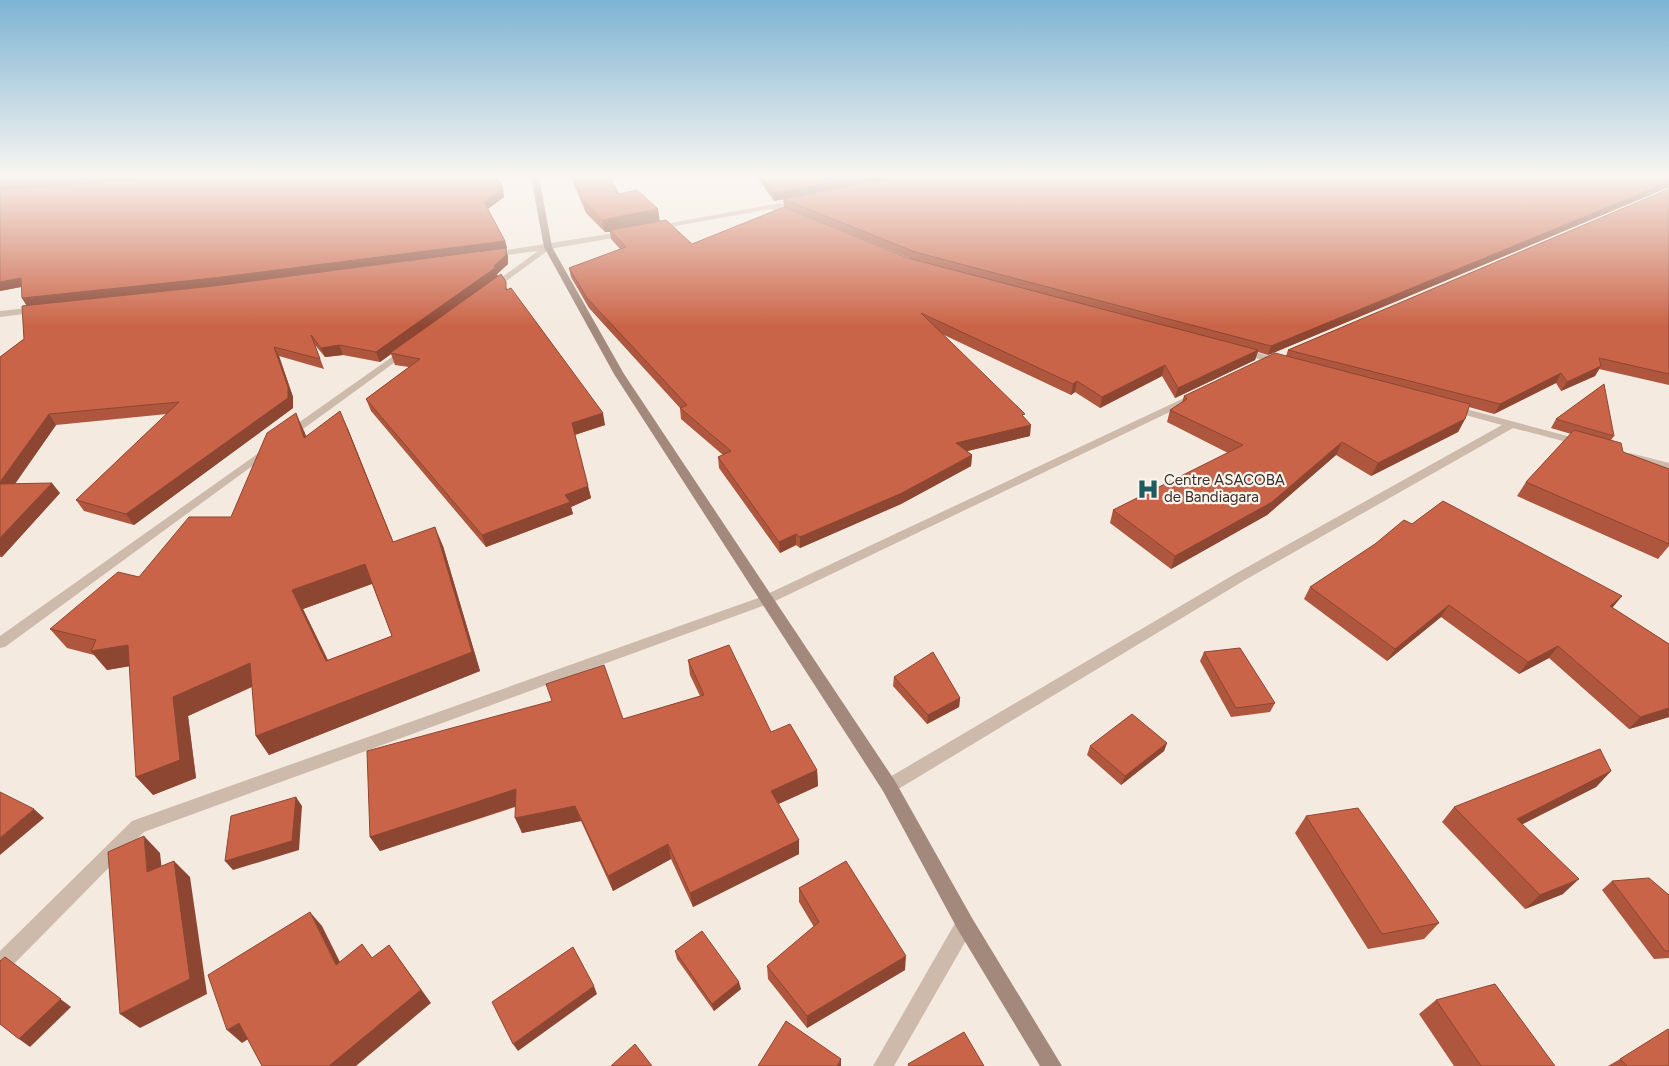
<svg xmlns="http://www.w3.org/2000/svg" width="1669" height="1066" font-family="Figtree,sans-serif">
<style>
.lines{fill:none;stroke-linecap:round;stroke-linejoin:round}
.minor{fill:#cdbaab;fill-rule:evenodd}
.secondary{fill:#a2897c;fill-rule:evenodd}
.wall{fill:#ae563e;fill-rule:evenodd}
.shaded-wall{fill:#8d4632}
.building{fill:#ca6448;stroke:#8d4632;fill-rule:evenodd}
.labels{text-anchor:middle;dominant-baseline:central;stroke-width:4.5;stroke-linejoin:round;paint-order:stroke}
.poi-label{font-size:15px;fill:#3b2f2a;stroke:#fbf4ed;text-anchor:start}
</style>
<rect width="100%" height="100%" fill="#f4eae0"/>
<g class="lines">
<g class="minor">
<path d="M780,203L784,205L780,207L795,213V217H789L770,209L654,230L650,228L654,226Z"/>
<path d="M627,231L631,233L630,235L550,249L494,290L487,288L538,251L491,257L487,255L488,253Z"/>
<path d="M37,307L40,308V312L0,317V311Z"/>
<path d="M406,347L411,350L409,352L292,437H284L282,435L284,433Z"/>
<path d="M1241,348L1283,360L1285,362L1280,365L1238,353L1236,351Z"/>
<path d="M1197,392L1201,393L1202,395L1201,397L771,603L144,832L7,971L0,974V951L132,821L761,597Z"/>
<path d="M1451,405L1586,441L1588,443L1582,446L1513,428L1245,580L895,791L889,793L883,791L881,786L883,781L1235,574L1502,425L1447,410L1446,408Z"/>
<path d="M270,445L274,446L276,448L274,450L5,647L0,648V636Z"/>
<path d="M1630,453L1669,463V471L1626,458L1624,456Z"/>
<path d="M965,915L972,918L974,924L972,930L894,1066H873L958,918Z"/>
</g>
<path class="secondary" d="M531,177H539L552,247L624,374L895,781L972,918L1062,1066H1040L958,930L883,791L614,374L544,247Z"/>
</g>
<g class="wall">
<path d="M0,177H178L37,187L504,197L488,209L505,241L507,248L506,249L508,257V264L497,274L498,277L508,290L605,425L575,435L591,498L571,507L573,514L486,547L371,411L366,399L409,367L395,365L391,354L380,362L343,355L325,357L315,345L324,369L279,356L293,397V408L134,525L84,511L76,500L167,414L56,425L15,484L60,493L2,557H0V357L24,339L27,306L22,298L21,287L0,291Z"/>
<path d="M571,177H610L619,194L660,221L692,244L908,258L912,259L784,207L783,199L774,201L757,177H1669V187L1268,355L1258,352L1255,360L1175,398L1162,376L1100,408L1075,392L1071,395L942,334L1024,418L1030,436L967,451L972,455L971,466L901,504L800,548L796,545L780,553L719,468L718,457L723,455L681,419L680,408L589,308L571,277L569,268L620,249L611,239L610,232H605L586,213Z"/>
<path d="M1669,189V385L1599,369L1595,376L1561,391L1556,383L1494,414L1469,407L1465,419L1458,432L1371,476L1336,455L1267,515L1171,569L1110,523L1113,510L1228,453L1167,422L1170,410L1182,402L1184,396L1286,356L1288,350Z"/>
<path d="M1556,419L1614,436L1611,440L1623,452L1669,469V546L1658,559L1517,496L1526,482L1571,434L1551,428Z"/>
<path d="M348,429L393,542L443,546L480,671L269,755L256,736L252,687L188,716L196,778L153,795L129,666L107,670L94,655L67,648L50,629L139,577L231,517L304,431L306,436ZM372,584L392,636L328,660L303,609Z"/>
<path d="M1412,524L1622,596L1612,608L1669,644V717L1629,729L1549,658L1519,674L1441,617L1387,661L1304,599L1310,587Z"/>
<path d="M1204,652L1275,703L1270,712L1231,717L1200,661Z"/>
<path d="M688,660L771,732L817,770L818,786L778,804L799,840V854L693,907L671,859L613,891L581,821L522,833L515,807L380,851L370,837L623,719L700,696L690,675Z"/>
<path d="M894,677L960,698L959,707L927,724L893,686Z"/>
<path d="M1167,743L1164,751L1121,785L1087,755L1090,746Z"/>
<path d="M1611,771L1596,787L1522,824L1563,894L1525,909L1442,822L1454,807Z"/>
<path d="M1306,816L1439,923L1424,939L1368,949L1295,833Z"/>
<path d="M1612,881L1669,895V958L1654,959L1602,890Z"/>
<path d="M799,888L905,970L807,1028L768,979L767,966L814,927L799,902Z"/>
<path d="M675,951L741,989L714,1011L677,959Z"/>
<path d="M1436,1000L1555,1066H1454L1419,1014Z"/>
<path d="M1620,1059L1669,1066H1608Z"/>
</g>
<g class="shaded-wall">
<path d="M861,177H901L774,201V193Z"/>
<path d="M1669,182V187L1268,355L1271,346Z"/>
<path d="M503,189L504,197L486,210L484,202Z"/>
<path d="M658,209L660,222L610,230V232H605L602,220Z"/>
<path d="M505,241L507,248L506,249L508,257V264L497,274L498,277L390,353L391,354L380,362L376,352L218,286L27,306L22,298Z"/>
<path d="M21,278L26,286L0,291V282Z"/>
<path d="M339,345L343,355L325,357L321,348Z"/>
<path d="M274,347L279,356L293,397V408L134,525L126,514Z"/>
<path d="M1258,350L1255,360L1175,398L1178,388Z"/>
<path d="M1165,365L1162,376L1100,408L1102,397Z"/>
<path d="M1601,366L1595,376L1561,391L1567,382Z"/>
<path d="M1561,373L1556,383L1494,414L1500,404Z"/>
<path d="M1077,381L1075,392L1071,395L1073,384Z"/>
<path d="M340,411L348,429L401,561L393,542Z"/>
<path d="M296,413L304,431L313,456L304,438Z"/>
<path d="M603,413L605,425L574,435L572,423Z"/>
<path d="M49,414L56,425L7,495L0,486V482Z"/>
<path d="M1465,419L1458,432L1371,476L1378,463Z"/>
<path d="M1031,425L1030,436L955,454L956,443Z"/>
<path d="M1342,442L1336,455L1267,515L1171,569L1175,556Z"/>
<path d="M972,455L971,466L901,504L800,548V537Z"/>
<path d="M52,483L60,493L2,557L0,554V538Z"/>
<path d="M588,486L591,498L571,507L573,514L486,547L482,535L565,495Z"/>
<path d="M435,527L443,546L480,671L269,755L256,736L472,652Z"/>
<path d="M796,534V545L780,553L779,542Z"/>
<path d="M365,564L374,583L303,609L337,680L326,661L292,590Z"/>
<path d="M1622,596L1612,608L1610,606Z"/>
<path d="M1449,605L1441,617L1387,661L1395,649Z"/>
<path d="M128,645L143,664L107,670L91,651Z"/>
<path d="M1558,646L1549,658L1519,674L1528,662Z"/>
<path d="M250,663L262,682L188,716L196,778L153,795L136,777L173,697Z"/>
<path d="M960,698L959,707L927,724L928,715Z"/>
<path d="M1669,708V717L1629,729L1640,717Z"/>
<path d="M1167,743L1164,751L1121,785L1125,776Z"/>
<path d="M817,770L818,786L772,807L771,791Z"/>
<path d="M1611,771L1596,787L1503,834L1517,819Z"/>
<path d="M516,789L522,804L380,851L370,837Z"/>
<path d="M296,797L302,806L299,850L233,870L225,861Z"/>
<path d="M575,806L581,821L522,833L515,818Z"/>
<path d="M34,809L44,818L0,855V838Z"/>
<path d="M144,836L160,853L164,889L147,872Z"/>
<path d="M799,840V854L693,907L690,893Z"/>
<path d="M668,844L671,859L613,891L608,876Z"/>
<path d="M174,861L190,877L207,994L140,1028L120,1014Z"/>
<path d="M1579,879L1563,894L1525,909L1540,895Z"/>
<path d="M310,912L322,926L348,978L336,965Z"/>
<path d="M389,945L431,1003L356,1066H329Z"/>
<path d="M906,956L905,970L807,1028V1016Z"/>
<path d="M5,957L71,1007L30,1047L19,1039Z"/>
<path d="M739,982L741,989L714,1011L712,1004Z"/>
<path d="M594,986L597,994L518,1051L513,1044Z"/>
<path d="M239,1023L253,1036L242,1043L227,1030Z"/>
<path d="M841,1059V1066H837Z"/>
</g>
<g class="building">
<path d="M0,177H73L0,182Z"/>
<path d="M187,177H497L503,189L484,202L505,241L214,278L22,298L21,278L0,282V189Z"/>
<path d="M574,177H610L619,194L637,190L658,209L602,220L584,201Z"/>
<path d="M762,177H861L774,193Z"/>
<path d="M898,177H1669V182L1271,346L915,252L783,199Z"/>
<path d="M1669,189V374L1599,358L1601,366L1567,382L1561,373L1500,404L1288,350Z"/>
<path d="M784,207L908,258L1258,350L1178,388L1165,365L1102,397L1077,381L1073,384L921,313L1025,414L1022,415L1031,425L956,443L972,455L902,493L800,537L796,534L779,542L718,457L731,451L680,408L687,405L587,298L569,268L626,247L610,230L666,220L692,244Z"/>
<path d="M506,248V255L494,266L495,268L376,352L339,345L321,348L311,335L320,359L274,347L288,387V398L126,514L76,500L179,402L49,414L0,482V357L24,339L22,306L214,286Z"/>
<path d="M501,274L506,282V290L511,288L603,413L572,423L588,486L565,495L570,502L482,535L366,399L420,359L390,353Z"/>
<path d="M1275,353L1470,404L1465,419L1378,463L1342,442L1272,502L1175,556L1113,510L1243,445L1170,410L1187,399L1184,396Z"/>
<path d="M1604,384L1614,436L1556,419Z"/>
<path d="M340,411L393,542L435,527L472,652L256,736L250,663L173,697L180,760L136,777L128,645L91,651L96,640L50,629L118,572L139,577L189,517H231L267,433L296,413L304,438ZM365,564L392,636L326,661L292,590Z"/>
<path d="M1574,430L1621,443L1623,452L1669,469V544L1526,482Z"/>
<path d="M52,483L0,538V484Z"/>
<path d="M1443,501L1622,596L1610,606L1669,644V708L1640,717L1558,646L1528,662L1449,605L1395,649L1310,587L1375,544L1404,520L1412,524Z"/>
<path d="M729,645L771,732L790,724L817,770L771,791L799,840L690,893L668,844L608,876L575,806L515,818L516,789L370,837L367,751L552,701L546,684L604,665L623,719L704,695L688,660Z"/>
<path d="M1240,648L1275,703L1236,708L1204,652Z"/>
<path d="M933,652L960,698L928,715L894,677Z"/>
<path d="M1132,714L1167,743L1125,776L1090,746Z"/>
<path d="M1600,749L1611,771L1517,819L1579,879L1540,895L1454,807Z"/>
<path d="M0,792L34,809L0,838Z"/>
<path d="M296,797L292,841L225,861L231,816Z"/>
<path d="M1358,808L1439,923L1382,934L1306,816Z"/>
<path d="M144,836L147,872L174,861L190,979L120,1014L108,852Z"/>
<path d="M846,861L906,956L807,1016L767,966L819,922L799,888Z"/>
<path d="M1649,878L1669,895V951H1665L1612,881Z"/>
<path d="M310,912L336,965L362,944L372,958L389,945L421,990L329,1066H262L239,1023L227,1030L208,975Z"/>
<path d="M702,931L739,982L712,1004L675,951Z"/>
<path d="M573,947L594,986L513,1044L492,1002Z"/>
<path d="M5,957L61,999L19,1039L0,1024V961Z"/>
<path d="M1495,984L1555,1066H1481L1436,1000Z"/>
<path d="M786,1021L841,1059L837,1066H758Z"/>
<path d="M1668,1029L1669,1030V1066H1627L1620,1059Z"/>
<path d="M964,1032L984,1066H909L908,1064Z"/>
<path d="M635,1044L652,1066H611Z"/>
</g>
<linearGradient id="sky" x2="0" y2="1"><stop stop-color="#7db3d3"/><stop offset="0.54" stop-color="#faf6f1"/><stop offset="1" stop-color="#faf6f1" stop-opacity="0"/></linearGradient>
<rect width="1669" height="326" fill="url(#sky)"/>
<defs>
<g id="hospital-bare" transform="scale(1.725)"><path d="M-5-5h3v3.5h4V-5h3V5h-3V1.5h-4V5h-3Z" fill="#1e5c5f" stroke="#fbf4ed" stroke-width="2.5" paint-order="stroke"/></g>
</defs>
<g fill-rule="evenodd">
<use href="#hospital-bare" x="1148" y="489"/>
</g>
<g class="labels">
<g class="poi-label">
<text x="1164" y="480">Centre ASACOBA<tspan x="1164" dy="17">de Bandiagara</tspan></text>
</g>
</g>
</svg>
